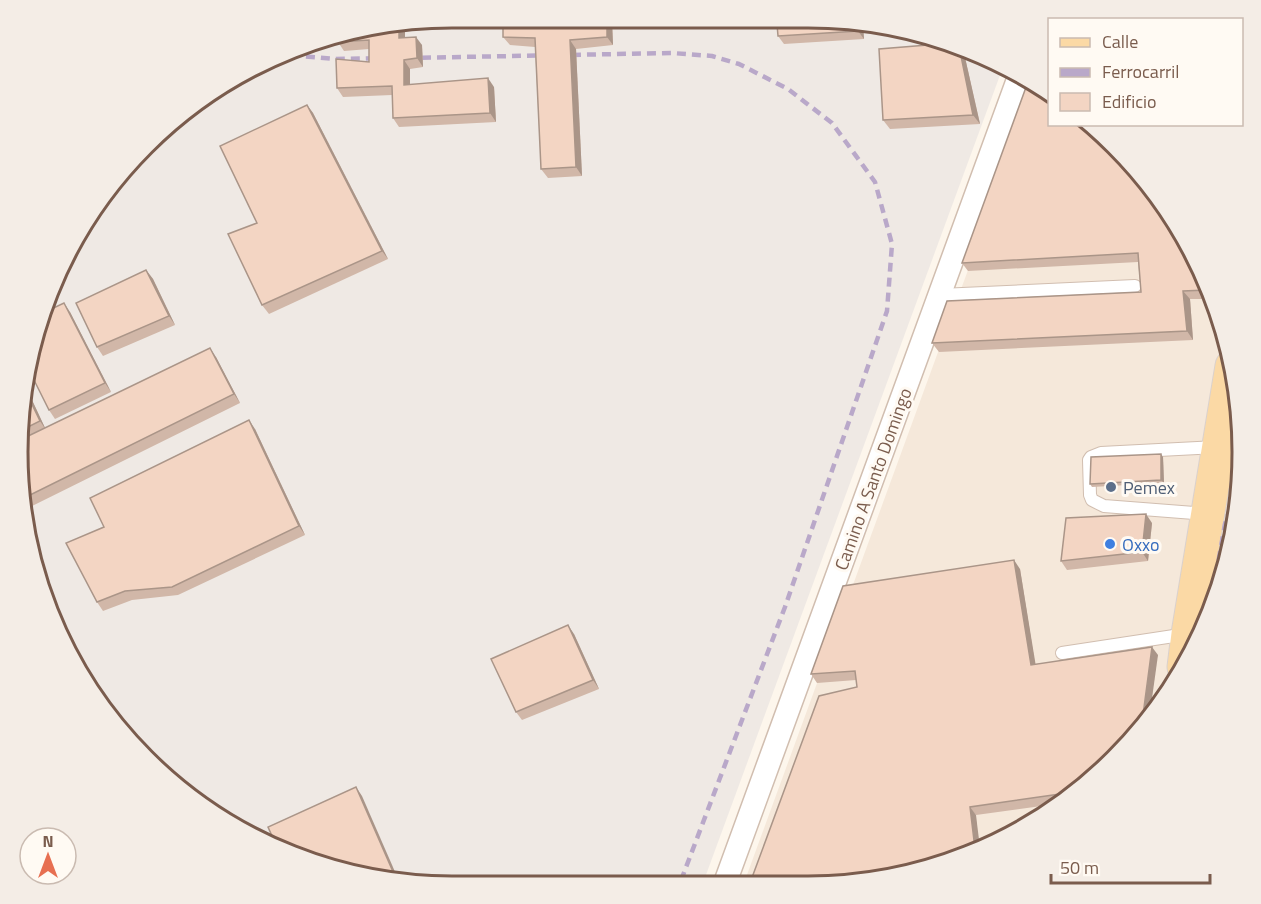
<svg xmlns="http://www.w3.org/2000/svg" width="1261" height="904" font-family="'Titillium Web',sans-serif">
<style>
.residential{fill:#f5e8da}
.industrial{fill:#efe9e4}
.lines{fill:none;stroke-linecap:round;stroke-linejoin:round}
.lane-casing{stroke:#d1beb0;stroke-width:14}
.street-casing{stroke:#d1beb0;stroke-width:25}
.primary-casing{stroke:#dad1cd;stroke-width:35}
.lane{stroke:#fff;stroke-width:12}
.street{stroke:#fff;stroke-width:22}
.primary{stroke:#fbd9a5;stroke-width:33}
.rail{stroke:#b9a8c9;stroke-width:4.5;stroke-dasharray:9 6;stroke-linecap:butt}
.wall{fill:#d1b7a8}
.shaded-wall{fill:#aa9588}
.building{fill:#f3d5c3;stroke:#aa9588;stroke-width:1.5}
.service-dot{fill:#5c6f8a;stroke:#fffaf3;stroke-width:2}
.shop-dot{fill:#3f7fe0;stroke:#fffaf3;stroke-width:2}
.labels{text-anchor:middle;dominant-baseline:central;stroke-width:6;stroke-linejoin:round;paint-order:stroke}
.street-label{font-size:18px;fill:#7a5c4d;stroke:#fffaf3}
.service-label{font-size:18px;fill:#4e5e75;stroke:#fffaf3;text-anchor:start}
.shop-label{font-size:18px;fill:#366cbe;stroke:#fffaf3;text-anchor:start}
.rim{fill:none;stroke:#7a5c4d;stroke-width:3}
</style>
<rect width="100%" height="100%" fill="#fdf6ec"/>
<path class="residential" d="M1036,84L1050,124L1185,235L1220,313L1239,396L1242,481L1228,565L1198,644L1153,716L1095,779L1001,841L866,882L744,883Z"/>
<path class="industrial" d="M452,18L894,26L1003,67L703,883L424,885L340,871L260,841L188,796L125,738L51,618L22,508V395L63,260L125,166L211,91L339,33Z"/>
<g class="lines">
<g class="lane-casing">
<g id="lane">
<path d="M940,295L1135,286"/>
<path d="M1207,514L1104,506L1092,500L1090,495L1089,460L1091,457L1101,453L1217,447"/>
<path d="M1062,653L1187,634"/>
</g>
</g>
<g class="street-casing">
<path id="street" d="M725,883L1020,74"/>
</g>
<g class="primary-casing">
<path id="primary" d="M1184,667L1188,634L1232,366"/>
</g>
<use href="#lane" class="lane"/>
<use href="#street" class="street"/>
<use href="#primary" class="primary"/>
<g class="rail">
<path d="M291,55L334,59L386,58"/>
<path d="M407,58L672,53L712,56L739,64L788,89L832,123L875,182L892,244L887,311L785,607L680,883"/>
<path d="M1208,619L1225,524L1242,471"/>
</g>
</g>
<g class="wall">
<path d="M477,18L612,21L613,45L576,49L582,176L548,178L541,169L535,47L510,45L503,37V25L483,28Z"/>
<path d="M405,24V37L422,45L423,67L410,69V85L494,87L496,122L399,127L393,118L392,95L343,97L337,88L369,62V49L344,51L338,42Z"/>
<path d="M863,26L864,39L784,44L778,36Z"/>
<path d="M940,44L964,53L980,124L890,129L883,120Z"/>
<path d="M307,105L313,113L388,259L269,314L262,305L257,223Z"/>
<path d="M1136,166L1213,299H1190L1193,340L939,352L932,343L1141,292L1138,262L968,271L962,263Z"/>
<path d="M146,270L153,279L175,325L103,356L97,347Z"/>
<path d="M70,312L111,392L55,419L49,410Z"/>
<path d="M216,357L240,403L22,511V395L25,385L45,428Z"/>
<path d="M255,429L305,535L178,595L132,600L103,611L97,602L104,527Z"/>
<path d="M1163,457L1164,483L1092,487L1090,484Z"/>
<path d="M1152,523L1148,561L1067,570L1061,561Z"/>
<path d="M1020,569L1035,664L1158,655L1095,779L1056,804L976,815L857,687L856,680L817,683L811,674Z"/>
<path d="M574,634L599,689L522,720L516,712Z"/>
</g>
<g class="shaded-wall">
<path d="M607,21H612L613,45L607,37Z"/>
<path d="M405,24V47L399,38V25Z"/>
<path d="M858,26H863L864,39L858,31Z"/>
<path d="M416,37L422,45L423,67L417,58Z"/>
<path d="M570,40L576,49L582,176L576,167Z"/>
<path d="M960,51L964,53L980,124L973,115Z"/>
<path d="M404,60L410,69V94L404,85Z"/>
<path d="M488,78L494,87L496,122L490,113Z"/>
<path d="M307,105L313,113L388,259L382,251Z"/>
<path d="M146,270L153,279L175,325L169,316Z"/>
<path d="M1208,287L1213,299L1207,290Z"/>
<path d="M1183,291L1190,299L1193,340L1187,331Z"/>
<path d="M64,303L70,312L111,392L105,383Z"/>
<path d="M210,348L216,357L240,403L234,394Z"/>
<path d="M25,385L46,430L40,421L24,388Z"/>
<path d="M249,420L255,429L305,535L299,526Z"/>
<path d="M1161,454L1163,457L1164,483L1161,480Z"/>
<path d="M1146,514L1152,523L1148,561L1142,552Z"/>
<path d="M1014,560L1020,569L1037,673L1031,665Z"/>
<path d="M568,625L574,634L599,689L593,680Z"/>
<path d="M1152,647L1158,655L1149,720L1141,730Z"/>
<path d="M356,787L362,796L399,881H397Z"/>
<path d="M970,807L976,815L980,848L975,849Z"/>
</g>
<g class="building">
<path d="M503,19L607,21V37L570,40L576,167L541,169L535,38L503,37Z"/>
<path d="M777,24L858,26V31L778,36Z"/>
<path d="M399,25V38L416,37L417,58L404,60V85L488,78L490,113L393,118L392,86L337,88L336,59L369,62V40L338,42V34Z"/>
<path d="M940,44L960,51L973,115L883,120L879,49Z"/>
<path d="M1029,79L1050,95V124H1085L1136,166L1185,235L1208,287L1207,290L1183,291L1187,331L932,343L947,301L1141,292L1138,253L962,263Z"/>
<path d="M307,105L382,251L262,305L228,234L257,223L220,146Z"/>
<path d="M146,270L169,316L97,347L76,303Z"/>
<path d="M64,303L105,383L49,410L29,370L47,311Z"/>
<path d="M210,348L234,394L22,499V439Z"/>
<path d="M24,388L40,421L22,430V395Z"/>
<path d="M249,420L299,526L172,587L125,591L97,602L66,543L104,527L90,498Z"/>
<path d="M1161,454V480L1090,484L1091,457Z"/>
<path d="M1146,514L1142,552L1061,561L1066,518Z"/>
<path d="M1014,560L1031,665L1152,647L1141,730L1095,779L1074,792L970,807L975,849L866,882L750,883L819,696L857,687L855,671L811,674L843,586Z"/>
<path d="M568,625L593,680L516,712L491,659Z"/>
<path d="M356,787L397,881L340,871L277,847L268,827Z"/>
</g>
<circle class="service-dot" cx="1111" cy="487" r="6"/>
<circle class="shop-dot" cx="1110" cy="544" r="6"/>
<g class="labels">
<g class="street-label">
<text transform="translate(873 479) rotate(-70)">Camino A Santo Domingo</text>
</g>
<g class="service-label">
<text x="1123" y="487">Pemex</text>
</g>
<g class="shop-label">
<text x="1122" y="544">Oxxo</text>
</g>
</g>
<path d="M0 0H1261V904H0ZM452 28H808A424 424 0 0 1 1232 452V452A424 424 0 0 1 808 876H452A424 424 0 0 1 28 452V452A424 424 0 0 1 452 28Z" fill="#f4ede6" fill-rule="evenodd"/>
<path class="rim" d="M452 28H808A424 424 0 0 1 1232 452V452A424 424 0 0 1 808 876H452A424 424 0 0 1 28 452V452A424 424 0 0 1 452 28Z"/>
<rect x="1048" y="18" width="195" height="108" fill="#fffaf3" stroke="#cabbb1" stroke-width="1.5"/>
<rect x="1060" y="38" width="30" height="9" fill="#fbd9a5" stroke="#cabbb1" stroke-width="1.5"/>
<text x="1102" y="48" font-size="18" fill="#7a5c4d">Calle</text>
<rect x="1060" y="68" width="30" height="9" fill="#b9a8c9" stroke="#cabbb1" stroke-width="1.5"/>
<text x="1102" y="78" font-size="18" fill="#7a5c4d">Ferrocarril</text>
<rect x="1060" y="93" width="30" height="18" fill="#f3d5c3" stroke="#cabbb1" stroke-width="1.5"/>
<text x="1102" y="108" font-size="18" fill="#7a5c4d">Edificio</text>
<g transform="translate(48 856)"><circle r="28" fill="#fffaf3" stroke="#cabbb1" stroke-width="1.5"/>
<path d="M0-4.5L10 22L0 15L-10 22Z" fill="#e76f51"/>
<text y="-9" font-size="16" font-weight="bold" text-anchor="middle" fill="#7a5c4d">N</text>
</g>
<path d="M1051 874v9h159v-9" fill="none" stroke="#7a5c4d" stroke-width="3"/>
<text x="1060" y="874" font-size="18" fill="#7a5c4d" stroke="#fffaf3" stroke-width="4.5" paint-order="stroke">50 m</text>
</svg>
